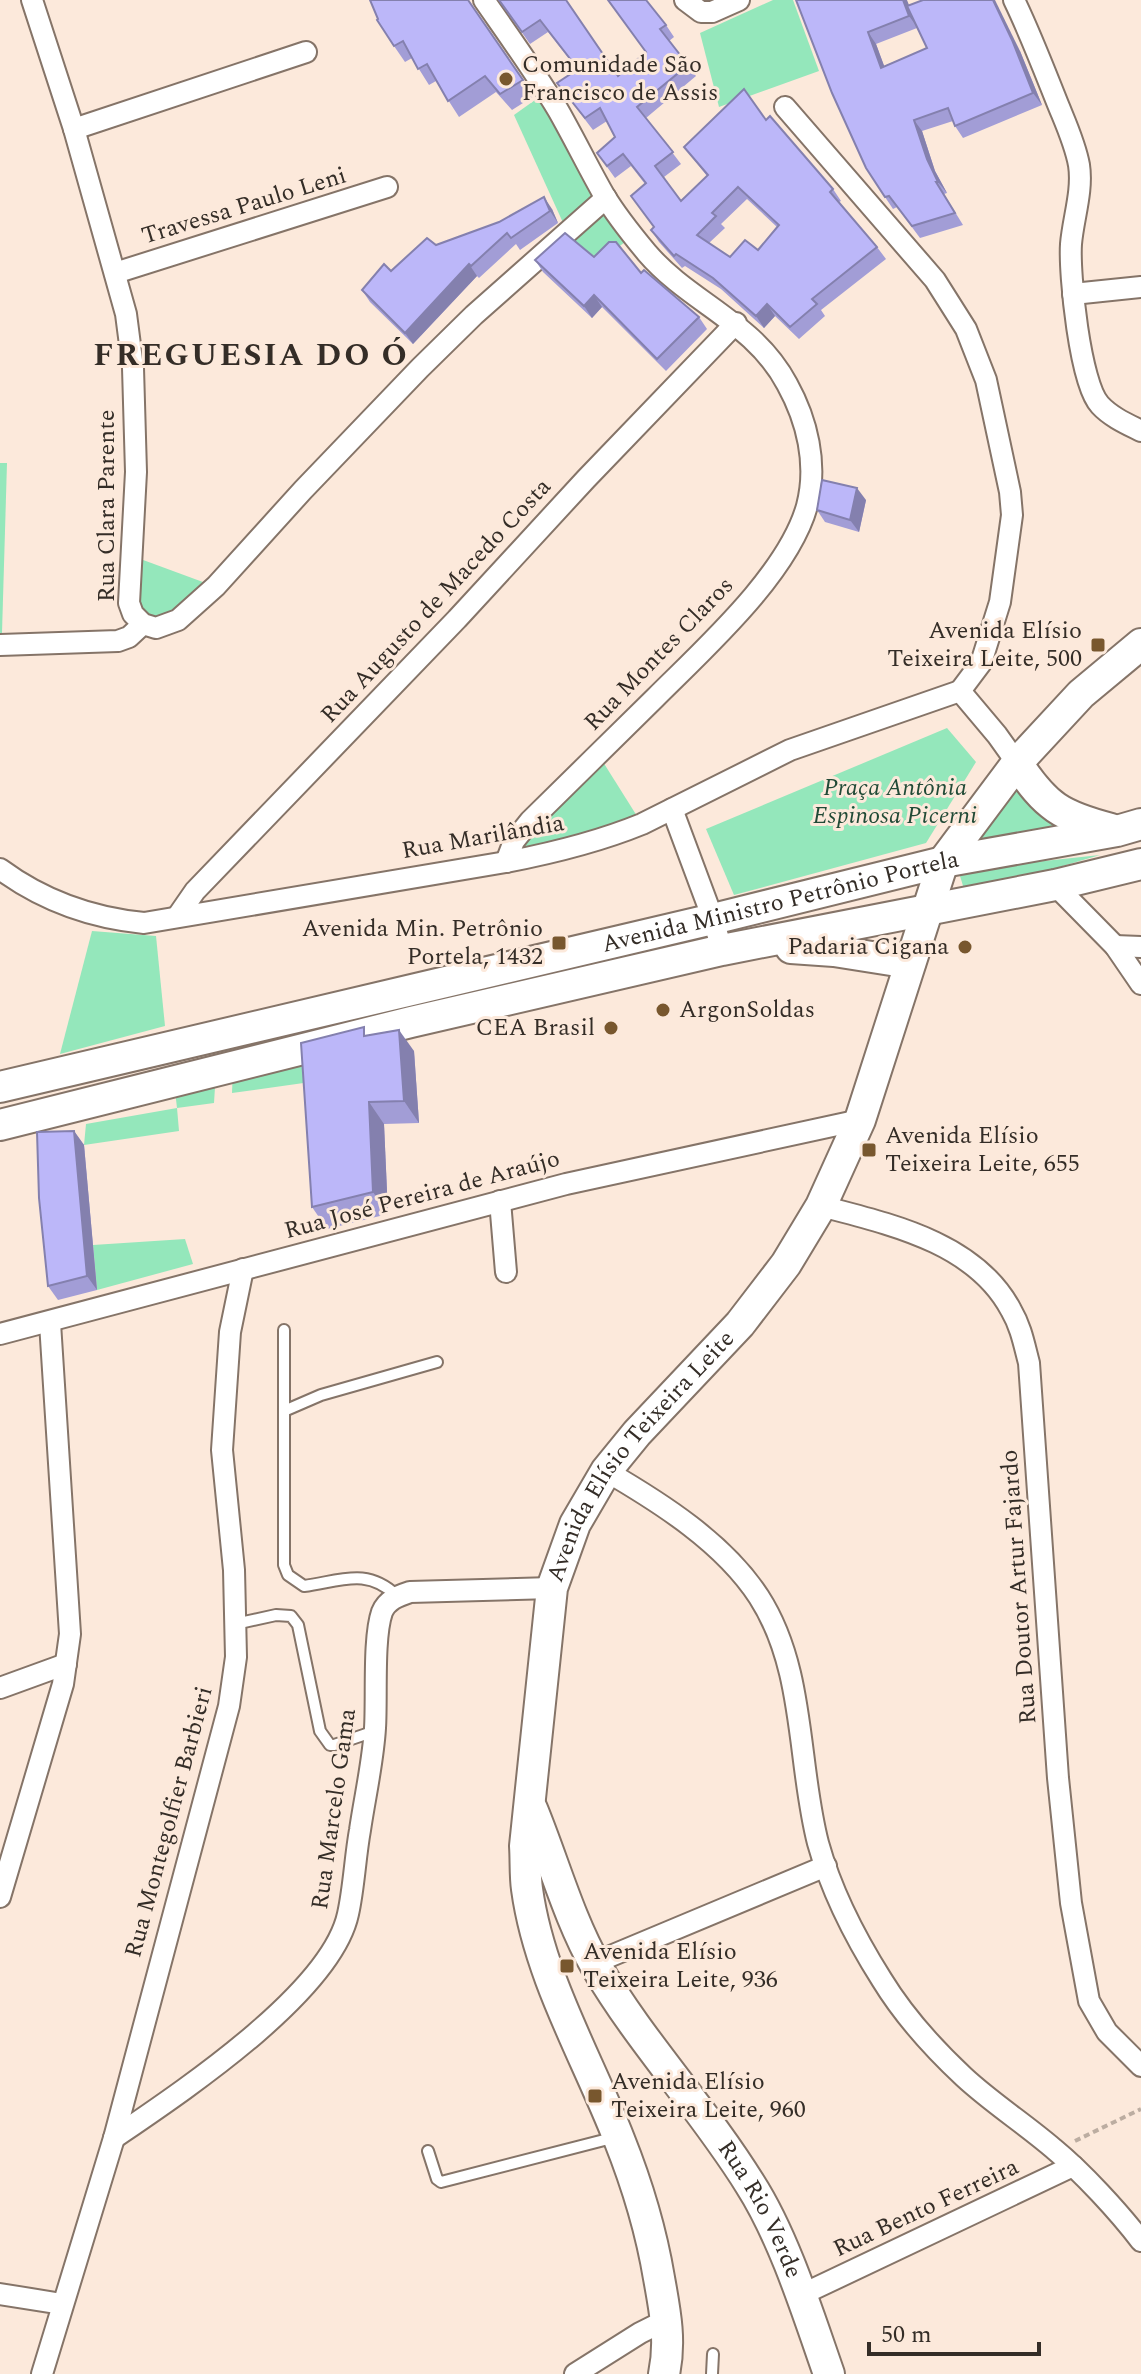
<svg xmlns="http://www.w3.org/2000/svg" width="1141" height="2374" font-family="Spectral,serif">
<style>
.green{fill:#94e7bb}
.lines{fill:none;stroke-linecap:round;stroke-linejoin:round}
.lane-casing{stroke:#857468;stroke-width:14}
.street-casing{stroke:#857468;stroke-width:24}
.secondary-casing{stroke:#857468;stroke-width:34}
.path{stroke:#bcada1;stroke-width:4;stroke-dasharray:6 4;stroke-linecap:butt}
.lane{stroke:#fff;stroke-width:10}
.street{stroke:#fff;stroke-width:20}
.secondary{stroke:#fff;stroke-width:30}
.wall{fill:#a29dd6;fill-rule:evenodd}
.shaded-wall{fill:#8480ae}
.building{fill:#bcb7f9;stroke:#8480ae;stroke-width:2;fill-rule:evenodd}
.poi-dot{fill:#78572e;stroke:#fce9db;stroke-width:3}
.labels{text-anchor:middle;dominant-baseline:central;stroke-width:6;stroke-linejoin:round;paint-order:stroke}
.poi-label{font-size:24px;fill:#342d27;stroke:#fce9db;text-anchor:start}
.street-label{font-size:24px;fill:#342d27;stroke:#fce9db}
.park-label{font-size:24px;font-style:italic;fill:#214a36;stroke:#fce9db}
.district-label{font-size:32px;font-weight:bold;letter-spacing:2px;fill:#342d27;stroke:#fce9db}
</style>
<rect width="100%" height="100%" fill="#fce9db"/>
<g class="green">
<path d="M773,0H793L819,71L719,107L700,33Z"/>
<path d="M542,95L602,200L565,227L514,115Z"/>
<path d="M599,213L613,216L629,239L600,261L572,239Z"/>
<path d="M0,463H7L2,633H0Z"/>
<path d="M135,557L211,585L188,608L145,621L131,588Z"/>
<path d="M947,728L976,762L926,843L734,895L706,829Z"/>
<path d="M598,754L642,824L506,862Z"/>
<path d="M1017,763L1035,790L1117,831L943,861Z"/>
<path d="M1100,855L1012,881L964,889L960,876L968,869Z"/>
<path d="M92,931L156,936L165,1026L60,1054Z"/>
<path d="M333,1041L339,1078L232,1093L233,1067Z"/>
<path d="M216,1071L214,1103L177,1108L179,1131L84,1145L86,1124L177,1108L174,1082Z"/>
<path d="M185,1239L193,1264L97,1290L93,1245Z"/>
</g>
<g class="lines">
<g class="lane-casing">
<g id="lane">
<path d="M284,1330V1565L288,1575L304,1586C341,1581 367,1567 397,1596"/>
<path d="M284,1411L321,1395L437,1362"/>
<path d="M235,1624L276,1615L291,1616L298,1625L320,1731L330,1745H334L375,1731"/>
<path d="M428,2151L437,2179L441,2182L616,2137"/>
<path d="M712,2374L713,2354"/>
</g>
</g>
<g class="street-casing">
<g id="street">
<path d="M32,0L74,129L126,314L133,368L136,472L129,603L133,614L143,624L156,628L178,620L216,586L303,490L420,368L474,315L606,198"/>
<path d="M484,0C509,36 535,72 558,110C574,138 588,167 604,195C616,215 632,235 647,253C690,303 754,322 787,384C807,420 818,464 807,506C788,574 705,648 655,698C613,739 572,780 530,821L514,841L506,862"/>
<path d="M685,0L701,12H712L739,0"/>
<path d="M1014,0C1030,33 1043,67 1057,102C1065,122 1075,143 1079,165C1083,191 1073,219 1071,244C1069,274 1080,384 1100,405C1111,417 1127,424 1141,431"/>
<path d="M785,107L935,280L966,329L986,380L1010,492L1012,515L1000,602L981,663L960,691"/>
<path d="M74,129L306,52"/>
<path d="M115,273L387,187"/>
<path d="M1073,294L1141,287"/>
<path d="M0,645L118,641L129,637L143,624"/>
<path d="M960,691L997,735L1017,763"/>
<path d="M672,809L713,919L722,950"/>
<path d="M0,869C42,900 92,918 144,923L506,862C553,853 598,842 642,824L790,750L960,691"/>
<path d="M1055,885L1115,946L1141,984"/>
<path d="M177,917L195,891L457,619L586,479L736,323"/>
<path d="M1115,946L1141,947"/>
<path d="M500,1201L506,1272"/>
<path d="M821,1206C889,1224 975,1242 1011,1310C1021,1327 1024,1344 1029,1363L1058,1778L1071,1903L1089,2001L1107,2032L1141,2066"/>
<path d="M0,1334L566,1184L860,1120"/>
<path d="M606,1471C661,1503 724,1543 759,1597C806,1670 797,1762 818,1843C831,1890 856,1939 882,1980C904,2016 933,2048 964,2077C992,2103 1025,2124 1054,2149C1082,2172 1119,2212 1141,2241"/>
<path d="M0,1688L66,1664"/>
<path d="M0,1897L63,1684L70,1634L50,1323"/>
<path d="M594,1963L826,1866"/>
<path d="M114,2138C180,2093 331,1993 348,1914C354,1887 355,1858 360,1830C365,1796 373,1762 375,1728C377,1698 373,1638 382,1612C387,1600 398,1596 410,1592L552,1588"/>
<path d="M0,2294L62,2304"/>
<path d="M801,2295L1073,2166"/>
<path d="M42,2374L114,2138L229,1706L236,1657L234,1570L222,1450L230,1332L243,1269"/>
<path d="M575,2374L640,2333L668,2319"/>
</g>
</g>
<g class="secondary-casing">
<g id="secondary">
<path d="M1017,763C1046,807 1061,816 1111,829"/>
<path d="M791,948L834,951L910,963"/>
<path id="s1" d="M0,1087L713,919L943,862L1117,831L1141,824"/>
<path d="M0,1125L411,1022L722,950L1055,885L1141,864"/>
<path id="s2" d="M532,1809C553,1860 569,1919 596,1966C641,2043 703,2108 750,2184C784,2237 808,2314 829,2374"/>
<path id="s3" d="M664,2374C671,2341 665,2311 659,2278C651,2230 637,2184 619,2139C587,2057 539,1977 527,1889C525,1875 526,1860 525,1846L552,1588L575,1524L606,1471L637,1433L740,1324L786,1264L821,1206L860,1120L943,862L1017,763L1081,694L1141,644"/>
</g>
</g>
<path class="path" d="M1075,2141L1141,2109"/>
<use href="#lane" class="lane"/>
<use href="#street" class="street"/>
<use href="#secondary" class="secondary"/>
</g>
<g class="wall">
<path d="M468,0L534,96L512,110L496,92L459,117L436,81L429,85L412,58L405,62L394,46L378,19Z"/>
<path d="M499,0H566L618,76L646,52L608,0L666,25L674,37L669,41L696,76L646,118L681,164L664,177L681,201L707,176L684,147L766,120L833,189L841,201L839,202L877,247L886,259L821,310L825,316L799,339L775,316L764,328L721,289L685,266L682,268L659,242L651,230L654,227L645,184L631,166L615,178L597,153L615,137L607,121L593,130L557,83L577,69L548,32L530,44ZM747,199L777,227L758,250L730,257L709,243L725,228L721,224Z"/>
<path d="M796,0L909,5L1020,51L1042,105L963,138L955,126L953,121L922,131L935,171L947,193L944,194L963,225L920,238L897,207L893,209L885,197ZM917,28L927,48L884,66L876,44Z"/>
<path d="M552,209L558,223L520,250L516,244L479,278L477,276L413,344L370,302L362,290L391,271L436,245Z"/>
<path d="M594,257L641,273L699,317L707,329L666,371L602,307L592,318L543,272L535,260Z"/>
<path d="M866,500L859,532L825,522L817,510Z"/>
<path d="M370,1035L414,1051L419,1123L384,1124L388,1214L327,1229L312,1207Z"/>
<path d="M74,1131L84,1145L97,1290L58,1300L48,1286Z"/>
</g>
<g class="shaded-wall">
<path d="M903,0H907L918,28L909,16Z"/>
<path d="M993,0H995L1020,51L1042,105L1033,93Z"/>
<path d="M868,32L876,44L889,79L881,68Z"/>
<path d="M914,120L922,131L935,171L947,193L938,182L927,159Z"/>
<path d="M544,197L552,209L558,223L550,211Z"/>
<path d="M469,264L477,276L413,344L405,333Z"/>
<path d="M594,295L602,307L592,318L584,306Z"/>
<path d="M767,304L775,316L764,328L756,316Z"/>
<path d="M857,488L866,500L859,532L850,520Z"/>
<path d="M399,1030L414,1051L419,1123L404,1101Z"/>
<path d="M369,1102L384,1124L388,1214L373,1192Z"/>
<path d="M74,1131L84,1145L97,1290L87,1276Z"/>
</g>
<g class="building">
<path d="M370,0H468L523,80L500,94L485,76L448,101L427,64L418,69L403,41L394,46L377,20L378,19Z"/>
<path d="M499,0H566L618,76L646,52L608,0H646L666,25L660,29L688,65L637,107L673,152L655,166L681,201L708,175L684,147L744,89L766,120L770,116L833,189L830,192L877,247L812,299L817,304L790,327L767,304L756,316L713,278L676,254L674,256L651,230L654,227L631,196L646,183L623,154L607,166L597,153L615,137L600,108L585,118L557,83L578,69L540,20L522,32ZM738,187L779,225L758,250L745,240L730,257L697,235L716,216L712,213Z"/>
<path d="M796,0H903L909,16L868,32L881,68L927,48L907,6L923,0H993L1012,40L1033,93L955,126L948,108L914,120L927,159L938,182H936L955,213L912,226L889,196L885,197L866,168L832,93Z"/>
<path d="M544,197L550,211L511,238L507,233L471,266L469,264L405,333L362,290L384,264L391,271L427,238L436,245L499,222Z"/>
<path d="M565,233L594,257L609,242H616L641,273L644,270L699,317L657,359L594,295L584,306L535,260Z"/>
<path d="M822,480L857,488L850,520L817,510Z"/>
<path d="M364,1027V1036L399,1030L404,1101L369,1102L373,1192L312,1207L301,1043Z"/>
<path d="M74,1131L87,1276L48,1286L39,1198L37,1132Z"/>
</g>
<g class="poi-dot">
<circle cx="506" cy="79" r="8"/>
<rect x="1090" y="637" width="16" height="16" rx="4"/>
<rect x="551" y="935" width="16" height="16" rx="4"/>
<circle cx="965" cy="947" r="8"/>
<circle cx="663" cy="1010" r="8"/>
<circle cx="611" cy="1028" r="8"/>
<rect x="861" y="1142" width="16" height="16" rx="4"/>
<rect x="559" y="1958" width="16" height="16" rx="4"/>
<rect x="587" y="2088" width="16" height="16" rx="4"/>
</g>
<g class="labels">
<g class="poi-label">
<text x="522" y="65">Comunidade São<tspan x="522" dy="28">Francisco de Assis</tspan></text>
<text x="1082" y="631" text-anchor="end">Avenida Elísio<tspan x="1082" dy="28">Teixeira Leite, 500</tspan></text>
<text x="543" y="929" text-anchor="end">Avenida Min. Petrônio<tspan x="543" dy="28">Portela, 1432</tspan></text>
<text x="949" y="947" text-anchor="end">Padaria Cigana</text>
<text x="679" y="1010">ArgonSoldas</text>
<text x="595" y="1028" text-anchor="end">CEA Brasil</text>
<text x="885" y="1136">Avenida Elísio<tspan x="885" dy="28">Teixeira Leite, 655</tspan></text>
<text x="583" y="1952">Avenida Elísio<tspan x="583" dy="28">Teixeira Leite, 936</tspan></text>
<text x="611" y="2082">Avenida Elísio<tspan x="611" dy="28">Teixeira Leite, 960</tspan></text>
</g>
<g class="street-label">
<text transform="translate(244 206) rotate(-17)">Travessa Paulo Leni</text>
<text transform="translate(107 506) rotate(-90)">Rua Clara Parente</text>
<text transform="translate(436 601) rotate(-47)">Rua Augusto de Macedo Costa</text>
<text transform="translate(659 654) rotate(-46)">Rua Montes Claros</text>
<text transform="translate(483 837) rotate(-10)">Rua Marilândia</text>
<text stroke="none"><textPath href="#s1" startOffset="802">Avenida Ministro Petrônio Portela</textPath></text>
<text transform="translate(422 1195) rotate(-15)">Rua José Pereira de Araújo</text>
<text stroke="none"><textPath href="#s3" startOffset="972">Avenida Elísio Teixeira Leite</textPath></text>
<text transform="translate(1019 1587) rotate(-94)">Rua Doutor Artur Fajardo</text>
<text transform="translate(334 1809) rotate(-82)">Rua Marcelo Gama</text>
<text transform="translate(169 1822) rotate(-75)">Rua Montegolfier Barbieri</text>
<text transform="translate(926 2208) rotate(-25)">Rua Bento Ferreira</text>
<text stroke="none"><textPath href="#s2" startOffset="464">Rua Rio Verde</textPath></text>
</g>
<g class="park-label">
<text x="895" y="788">Praça Antônia<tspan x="895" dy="28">Espinosa Picerni</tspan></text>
</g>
<g class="district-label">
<text x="251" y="355">FREGUESIA DO Ó</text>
</g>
</g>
<path d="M869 2342v12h170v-12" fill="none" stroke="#342d27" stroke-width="4"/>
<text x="881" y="2342" font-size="24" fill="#342d27" stroke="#fce9db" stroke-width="6" paint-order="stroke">50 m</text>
</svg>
